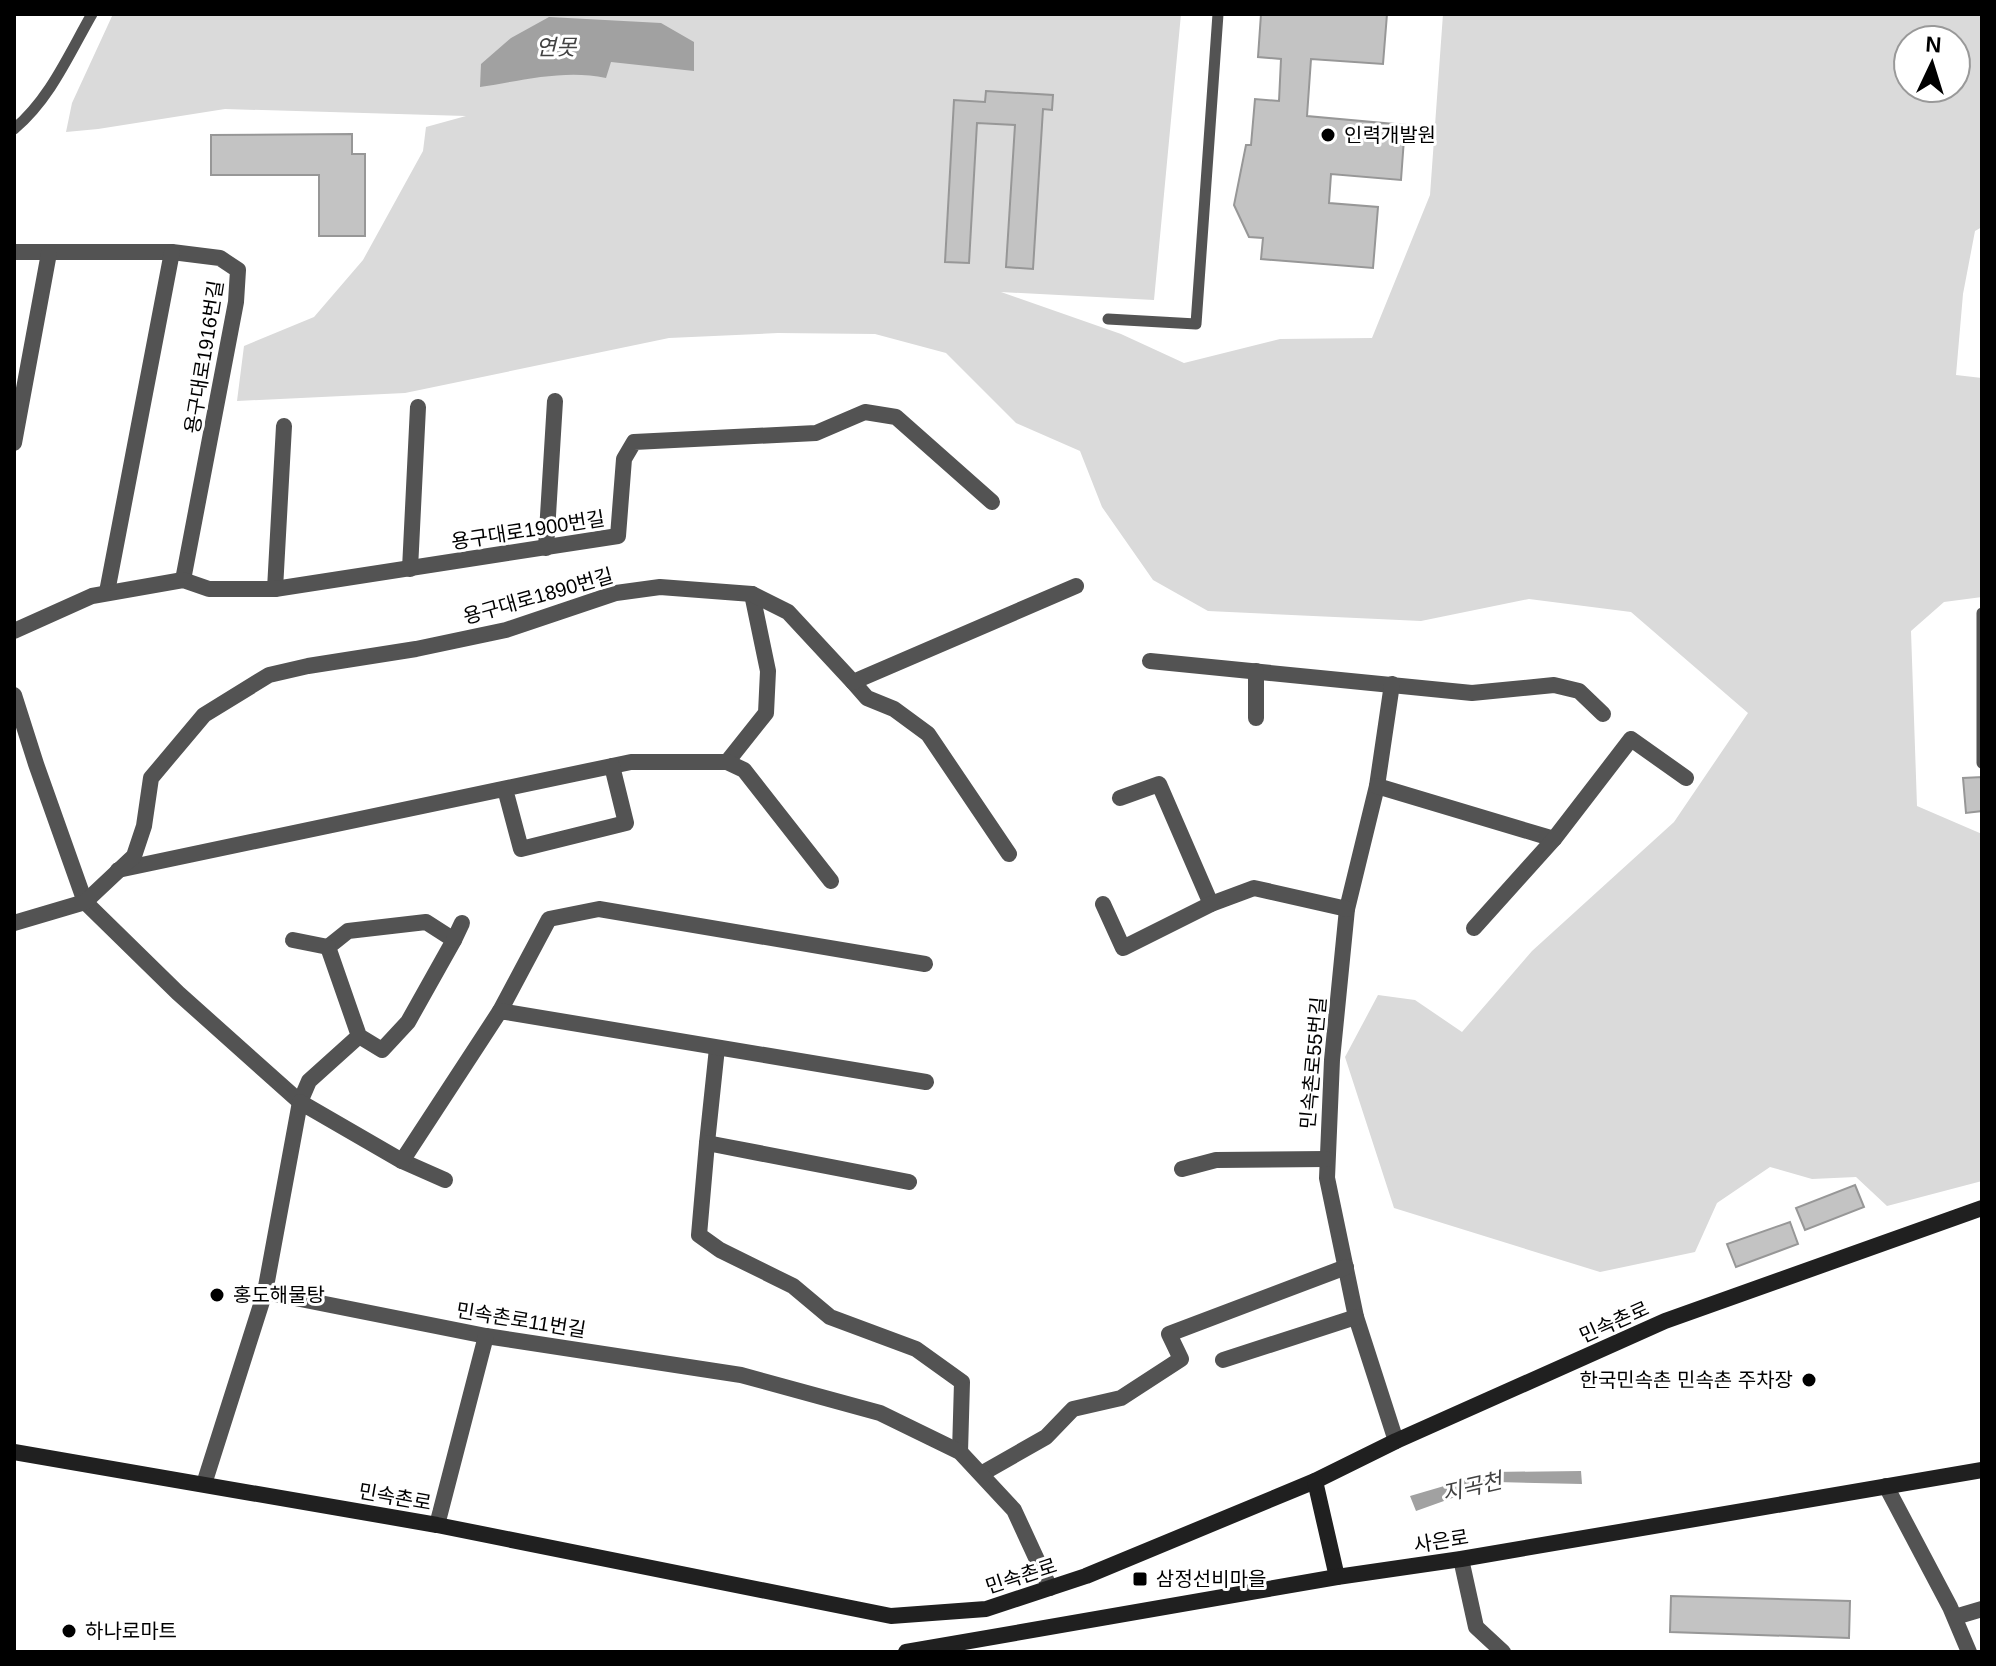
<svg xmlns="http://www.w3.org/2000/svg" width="1996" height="1666" font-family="Helvetica,'Noto Sans KR',sans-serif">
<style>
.green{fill:#dadada;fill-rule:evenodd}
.water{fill:#a1a1a1}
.building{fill:#c3c3c3;stroke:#979797;stroke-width:2}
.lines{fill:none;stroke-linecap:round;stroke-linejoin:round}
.lane{stroke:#535353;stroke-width:11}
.street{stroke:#535353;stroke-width:16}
.secondary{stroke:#202020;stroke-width:16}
.poi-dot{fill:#000;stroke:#fff;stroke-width:3}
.labels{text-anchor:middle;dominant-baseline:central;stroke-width:6;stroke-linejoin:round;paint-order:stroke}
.poi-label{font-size:20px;fill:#000;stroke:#fff;text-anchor:start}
.street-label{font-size:20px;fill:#000;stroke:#fff}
.water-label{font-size:22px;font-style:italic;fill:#424242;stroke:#fff}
</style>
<rect width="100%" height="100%" fill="#fff"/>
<path class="green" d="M113,14H1181L1154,300L1001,292L1121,334L1184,363L1280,339L1372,338L1430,195L1443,14H1982V227L1975,231L1963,294L1956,375L1982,378V597L1944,602L1911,631L1917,806L1982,834V1181L1887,1206L1856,1177L1812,1179L1770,1167L1717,1203L1695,1252L1600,1272L1394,1208L1345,1057L1378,995L1415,1000L1462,1032L1532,951L1674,822L1748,713L1631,612L1529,599L1421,621L1208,611L1153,580L1102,507L1080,451L1016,423L946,353L875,334L778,333L669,338L405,393L237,401L244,346L314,317L363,260L423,151L426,127L466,116L225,109L98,129L66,132L72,103ZM1908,40H1956V88H1908Z"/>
<g class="water">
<path d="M549,17L661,23L694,42V71L611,62L606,78C564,69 521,81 480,87L481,64L511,38Z"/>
<path d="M1581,1471L1582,1484L1497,1482L1416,1511L1410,1496L1492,1472Z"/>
</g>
<g class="building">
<path d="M1261,14H1387L1383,64L1311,59L1307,116L1405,125L1401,180L1331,174L1329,203L1378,207L1373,268L1261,259L1263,238L1249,237L1234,205L1246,145H1251L1255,99L1279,101L1281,59L1258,57Z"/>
<path d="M986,91L1053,95L1052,110L1043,109L1033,269L1006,267L1015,125L977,123L969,263L945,262L954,100L985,102Z"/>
<path d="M352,134V154H365V236H319V175H211V135Z"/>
<path d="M1982,777V811L1966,813L1963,778Z"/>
<path d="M1855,1185L1864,1207L1805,1230L1796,1208Z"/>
<path d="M1790,1222L1798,1244L1736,1267L1727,1244Z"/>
<path d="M1671,1596L1850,1601L1849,1638L1670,1632Z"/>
</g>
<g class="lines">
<g class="lane">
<path d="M14,129C50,99 69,54 92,14"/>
<path d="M1108,319L1196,324L1218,14"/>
<path d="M1982,763V613"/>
</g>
<g class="street">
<path d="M14,252H172L220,258L238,270L236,302L183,580"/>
<path d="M14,443L49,253"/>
<path d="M546,548L555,401"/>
<path d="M410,569L418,407"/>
<path d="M275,589L284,426"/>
<path d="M107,592L172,252"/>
<path d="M14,631L92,596L183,580L209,589H275L618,536L624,459L634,442L816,433L865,412L896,417L992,502"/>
<path d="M1150,661L1472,693L1554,685L1579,691L1603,714"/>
<path d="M853,682L867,698L894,709L928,734L1009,854"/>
<path d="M1392,684L1377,786L1347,909L1332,1060L1327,1178L1356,1317L1396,1441"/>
<path d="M14,695L36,764L85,902L178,993L300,1102L309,1081L359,1036L328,947L348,931L426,922L454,940L408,1022L382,1050L359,1036"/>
<path d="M1256,718V671"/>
<path d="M727,762L766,713L768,671L752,594"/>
<path d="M612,766L631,762H727L744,770L831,881"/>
<path d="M1377,786L1554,839"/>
<path d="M1120,798L1159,784L1211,904"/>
<path d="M118,870L612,766L626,823L521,849L505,789"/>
<path d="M1103,904L1123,948L1211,904L1254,888L1347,909"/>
<path d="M14,923L85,902L134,856L144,826L151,778L204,715L269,675L308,666L416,649L506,630L616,593L660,587L752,594L788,612L853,682L1076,586"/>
<path d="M1474,928L1554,839L1631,739L1686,778"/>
<path d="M293,940L328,947"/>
<path d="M454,940L462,923"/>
<path d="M500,1011L549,919L599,909L925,964"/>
<path d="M707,1143L717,1048"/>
<path d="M402,1161L445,1180"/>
<path d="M1182,1169L1216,1160L1326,1159"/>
<path d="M909,1182L707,1143L699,1235L720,1250L793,1286L830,1317L916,1349L962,1382L960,1452"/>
<path d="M265,1292L300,1102L402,1161L500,1011L926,1082"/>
<path d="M1223,1360L1356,1317"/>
<path d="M981,1474L1046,1437L1073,1409L1121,1398L1181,1359L1169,1334L1346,1267"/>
<path d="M204,1484L265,1292L486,1336L741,1375L880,1413L960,1452L1014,1510L1050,1588"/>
<path d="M1886,1486L1950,1607L1969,1652"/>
<path d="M437,1525L486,1336"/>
<path d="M1461,1559L1476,1627L1503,1652"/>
<path d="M1955,1617L1982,1609"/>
</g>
<g class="secondary">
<path d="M14,1452L437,1525L891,1616L986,1609L1086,1576L1315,1481L1396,1441L1665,1321L1982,1208"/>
<path d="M1315,1481L1337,1577"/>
<path d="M906,1652L1337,1577L1461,1559L1982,1470"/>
</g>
</g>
<g class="poi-dot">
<circle cx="1328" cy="135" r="8"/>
<circle cx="217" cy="1295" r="8"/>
<circle cx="1809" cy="1380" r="8"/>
<rect x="1132" y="1571" width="16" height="16" rx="4"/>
<circle cx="69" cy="1631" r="8"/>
</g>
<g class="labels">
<g class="poi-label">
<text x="1344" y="135">인력개발원</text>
<text x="233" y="1295">홍도해물탕</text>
<text x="1793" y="1380" text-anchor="end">한국민속촌 민속촌 주차장</text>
<text x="1156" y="1579">삼정선비마을</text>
<text x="85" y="1631">하나로마트</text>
</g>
<g class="street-label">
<text transform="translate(204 357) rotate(-81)">용구대로1916번길</text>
<text transform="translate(528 530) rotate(-9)">용구대로1900번길</text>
<text transform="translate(538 596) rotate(-16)">용구대로1890번길</text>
<text transform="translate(1313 1063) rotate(-85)">민속촌로55번길</text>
<text transform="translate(521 1320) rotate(9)">민속촌로11번길</text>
<text transform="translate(1614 1322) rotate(-24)">민속촌로</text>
<text transform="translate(395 1497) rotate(10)">민속촌로</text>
<text transform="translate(1441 1541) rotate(-9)">사은로</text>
<text transform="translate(1021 1576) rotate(-18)">민속촌로</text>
</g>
<g class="water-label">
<text x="556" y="47">연못</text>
<text transform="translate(1472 1487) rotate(-13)">지곡천</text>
</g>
</g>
<rect width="1996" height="1666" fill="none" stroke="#000000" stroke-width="32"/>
<g transform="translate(1932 64) rotate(4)"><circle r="38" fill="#ffffff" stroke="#999999" stroke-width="2"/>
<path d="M0-6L14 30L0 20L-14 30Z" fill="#000000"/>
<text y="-12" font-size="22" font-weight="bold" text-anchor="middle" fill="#000000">N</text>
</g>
</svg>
